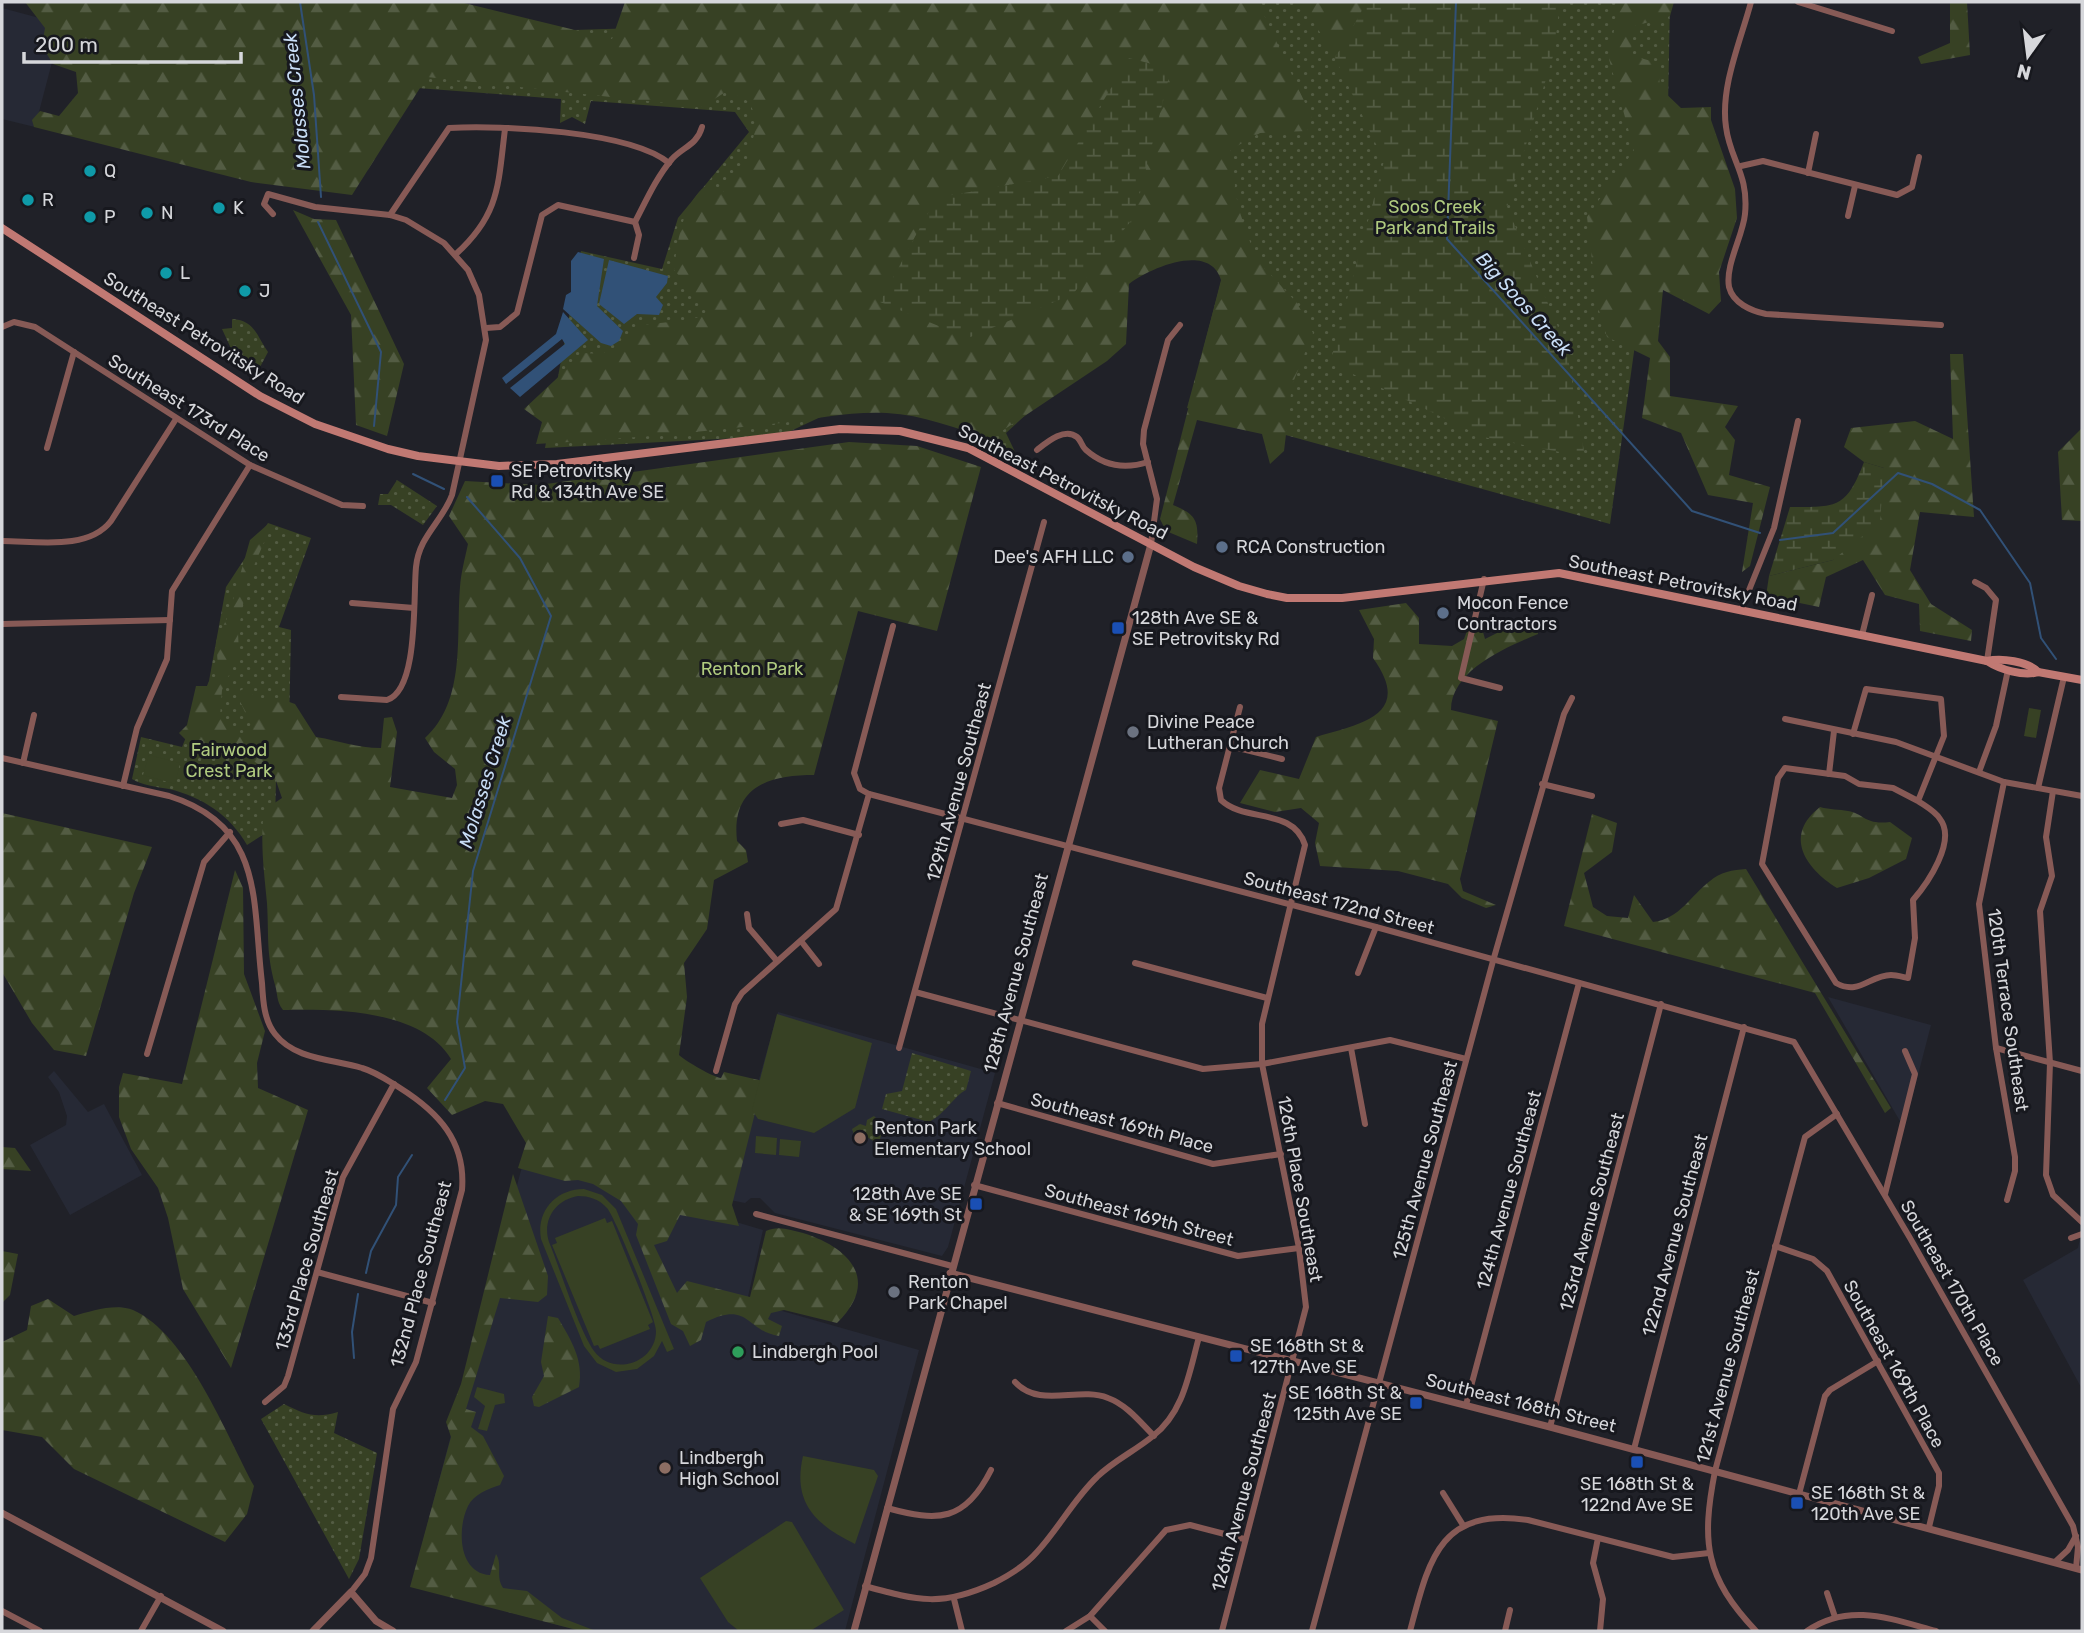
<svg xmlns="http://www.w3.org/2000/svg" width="2084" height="1633" font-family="Rubik,sans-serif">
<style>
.built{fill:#262935}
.grass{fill:url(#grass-dots)}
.forest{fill:url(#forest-firs);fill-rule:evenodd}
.wetland{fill:url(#wetland-marsh)}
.garden{fill:#374124;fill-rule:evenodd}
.water{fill:#315177}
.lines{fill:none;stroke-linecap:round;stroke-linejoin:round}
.stream{stroke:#315177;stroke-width:2}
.minor{stroke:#875a56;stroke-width:6}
.tertiary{stroke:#875a56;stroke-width:7}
.secondary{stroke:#c17973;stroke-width:8}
.culture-dot{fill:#0f9aa8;stroke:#17181e;stroke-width:2.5}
.transit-dot{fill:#1a4fb4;stroke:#17181e;stroke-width:2.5}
.service-dot{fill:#5c6f8a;stroke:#17181e;stroke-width:2.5}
.worship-dot{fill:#6b7280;stroke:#17181e;stroke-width:2.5}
.education-dot{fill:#8d6e63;stroke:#17181e;stroke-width:2.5}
.leisure-dot{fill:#2e9e5b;stroke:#17181e;stroke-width:2.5}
.labels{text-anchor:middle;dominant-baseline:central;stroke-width:6;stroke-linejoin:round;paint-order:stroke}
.poi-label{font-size:18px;fill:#d6d7db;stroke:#17181e;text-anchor:start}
.park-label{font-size:18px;fill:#b0cb7f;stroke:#17181e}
.street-label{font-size:18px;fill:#d6d7db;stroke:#17181e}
.water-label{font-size:19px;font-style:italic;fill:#c9def7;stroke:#17181e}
</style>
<defs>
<pattern id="grass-dots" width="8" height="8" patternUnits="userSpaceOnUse" patternTransform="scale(1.75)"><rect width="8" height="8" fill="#374124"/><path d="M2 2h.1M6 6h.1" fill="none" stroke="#535c43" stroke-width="1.8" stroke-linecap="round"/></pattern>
<pattern id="forest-firs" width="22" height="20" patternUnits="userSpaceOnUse" patternTransform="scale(1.75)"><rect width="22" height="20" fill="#374124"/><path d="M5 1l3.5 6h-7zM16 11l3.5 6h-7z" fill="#535c43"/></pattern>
<pattern id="wetland-marsh" width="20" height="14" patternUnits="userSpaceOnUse" patternTransform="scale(1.75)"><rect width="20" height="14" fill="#374124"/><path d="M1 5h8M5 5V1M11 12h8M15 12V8" fill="none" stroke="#535c43"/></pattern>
</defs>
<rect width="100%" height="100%" fill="#202128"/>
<g class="built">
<path d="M2,8L62,24L35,127L2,119Z"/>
<path d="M1828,997L1931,1025L1904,1129V1128Z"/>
<path d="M778,1012L995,1073L948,1247L942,1256L775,1213L760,1198H751L745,1203L725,1199Z"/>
<path d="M54,1071L88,1112L104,1104L142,1175L70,1215L30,1145L66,1125L67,1116L59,1092L48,1077Z"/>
<path d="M524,1159L763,1230L747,1301L919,1350L845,1631H580L411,1586Z"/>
<path d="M2082,1229V1389L2023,1280L2078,1248Z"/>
</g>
<g class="grass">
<path d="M720,2H1670L1668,108L1610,524L1187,408L1224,271L1214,257L1149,254L1030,411L1006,433L1016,454L948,422L881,409L827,414L780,436L545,448L581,251L662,269L678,218L749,132L735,112L591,101L585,124L572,117L560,123L561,99L417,88L410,35L704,26Z"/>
<path d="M232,319C255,320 257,337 268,352L259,369L234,355L222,329L232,328Z"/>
<path d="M397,480L437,506L423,525L391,505H378L380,494H388Z"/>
<path d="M268,523L311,538L279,627L291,630L289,730H277L275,827L247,845C230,815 202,797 169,789C157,787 141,785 132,779L141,737L182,747L209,681L226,587Z"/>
<path d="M912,1053L971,1071L966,1090C956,1094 945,1114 929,1122L882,1109L886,1094L902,1091Z"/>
<path d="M874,1116L884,1126L880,1139L875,1142L867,1137L856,1140L852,1129L860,1124L866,1126L867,1120Z"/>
<path d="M284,1404C304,1414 315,1419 338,1412L334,1433L377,1453L359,1559L349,1579L261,1419Z"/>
</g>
<g class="forest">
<path d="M25,2H460L612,39L625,2H1258L1312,118L1307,131L1260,133L1230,150L1238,207L1256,259L1297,303L1313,333L1292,385L1284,451L1270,464L1262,434L1197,420L1173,505C1195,514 1199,520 1197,544L1166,531L1160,519L1221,280C1210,242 1150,268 1129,284L1126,344L1107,361L990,439C955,428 923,415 887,413C851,411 816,419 781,423C699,432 618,440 536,444L542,422L524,409L584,353L601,354L616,347L641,325L689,320L712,313L674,270C677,243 682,208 702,189L722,193L745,167L757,124L750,102L727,91L702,107L427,77L352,195L251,182L34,127L32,120L40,111L59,116L78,93L76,72L53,64L42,46L45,28ZM1058,176L880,302L936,198Z"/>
<path d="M1302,2H1367L1335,58Z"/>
<path d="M1619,2H1674L1670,16L1635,26L1630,55L1658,63L1660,88L1681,108L1711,107V120L1735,189L1737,218L1719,272L1721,301L1709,314L1663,290L1658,341L1670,357V396L1738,406L1725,427L1735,440L1729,475L1770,487L1750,566L1742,572L1753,503L1708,495L1681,433L1642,418L1650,358L1607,337L1597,304L1587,217L1634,150L1609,59Z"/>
<path d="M1950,2H1967L1970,55L1921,64L1918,57L1950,43Z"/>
<path d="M293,210L314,219L336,220L404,364L387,436L356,425L351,315Z"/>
<path d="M1950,354H1963L1974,517L1920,512L1910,570L1931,604L1972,630L1971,641L1920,631L1919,604L1885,595L1863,560L1826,577L1819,607L1766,596L1769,576L1833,560L1884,468L1864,462L1844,447L1851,428L1915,421L1953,439Z"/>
<path d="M2082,428V521L2062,520L2058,452Z"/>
<path d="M849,442L917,446L981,467L937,631L858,611L814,775C768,775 731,787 737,841L746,850L748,862L714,880L707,929L684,963L687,997L679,1055C687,1062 713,1077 721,1078L724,1072L763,1081L732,1205L739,1226L680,1215L667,1241L654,1245L677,1293L687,1281L750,1297L766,1231C778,1225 791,1230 803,1233C851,1248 880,1281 837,1323L784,1310L771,1313L768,1319L782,1326L779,1336C746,1331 749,1300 706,1322L701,1340L690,1346L683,1331L671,1324L636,1235L638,1224L621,1201L593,1184L578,1180L565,1181L518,1168L526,1143L503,1104L485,1101L452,1115L427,1088L451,1059C421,1009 334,1009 283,1010C276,1001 278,994 275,985C266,951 269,936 267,903C264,871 260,843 264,810L282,798L274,775L239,751L221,746L191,745L179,733L187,725L196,686H209L219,679L216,641L229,614L250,540L267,525L265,540L247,582L238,633L239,654L222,690L220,717L228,728L244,737L253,729L236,693L245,688L259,700L281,699L295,704L316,737C341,741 356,748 381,748L384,718L392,717L397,732L390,787L452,798L457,785L455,769L434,752L425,738C466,701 456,637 460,587C461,573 465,558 468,544L449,516L465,481L539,485Z"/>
<path d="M1406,603L1419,618V644L1452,646L1464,639L1472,617L1481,625L1485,639L1507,628L1537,625L1538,634C1507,647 1451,670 1451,710L1498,721L1460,879L1463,891L1496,905L1486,908L1462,898L1448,884L1398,871L1320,866L1315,843L1319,823L1301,808L1275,812L1240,803L1260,770L1299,779L1316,737C1361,724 1414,715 1373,658L1374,639L1359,610Z"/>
<path d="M1820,807C1830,810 1839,809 1848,811C1865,814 1864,825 1890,822L1912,838L1906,859L1869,878L1837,888C1804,867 1784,835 1820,807Z"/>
<path d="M2,813L152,847L134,893L86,1056L54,1050L32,1023L2,972Z"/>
<path d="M1592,814L1617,823L1612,852L1584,873L1593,907L1607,916L1628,918L1634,895L1653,922C1680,919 1691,895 1710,881C1720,872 1733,870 1746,869L1891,1108L1885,1113L1815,993L1564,926Z"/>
<path d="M235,870L243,888L244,974L265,1031L257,1063L258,1088L308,1110L231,1368L183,1289L168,1218L158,1188L131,1149L119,1117V1087L123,1073L182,1084Z"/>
<path d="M2,1147L15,1148L31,1171L2,1169Z"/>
<path d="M513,1174L548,1276L547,1295L538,1302L500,1298L466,1409L476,1412L471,1427L483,1436L504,1476L500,1485C488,1489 474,1494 468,1506C457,1528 458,1573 490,1575L496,1554C503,1565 495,1576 503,1588L527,1591L562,1618L596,1631H581L410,1587L451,1437L446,1422L461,1384Z"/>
<path d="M2,1251L18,1254L10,1295L2,1303Z"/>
<path d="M48,1299L74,1316C91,1311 116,1303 133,1310C187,1334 226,1434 254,1486L247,1514L225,1542L74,1469L42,1437L2,1430V1342L27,1330L31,1306Z"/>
<path d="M548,1316L558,1318C571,1340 584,1360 579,1387L539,1407L534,1406L532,1397L544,1376L541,1362Z"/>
</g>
<g class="wetland">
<path d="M1367,2H1560L1554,53L1507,207L1566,346L1585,457L1483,437L1330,363L1384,161L1335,58Z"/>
<path d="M1129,58L1171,69L1134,217L1073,294L968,338L880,302L936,198L1058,176Z"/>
<path d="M1864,462L1884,468L1880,522L1833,560L1769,576L1790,507C1837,507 1846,509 1864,462Z"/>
</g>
<g class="garden">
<path d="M2029,708L2041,710L2036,738L2024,736Z"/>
<path d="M149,755L180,763L175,784L143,775Z"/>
<path d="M777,1014L872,1043L855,1108L814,1133L758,1119L752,1110Z"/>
<path d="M756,1136L777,1138L776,1155L755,1153Z"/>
<path d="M780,1139L801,1141L799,1157L779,1155Z"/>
<path d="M584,1189L602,1195L616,1209L674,1349L667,1352L662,1341L654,1356L637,1369L616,1372L597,1363L584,1346L541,1239C536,1211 556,1189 584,1189ZM578,1196C589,1196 599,1199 607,1208C616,1219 656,1317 656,1331C656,1363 613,1377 594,1351C578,1328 561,1271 549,1242C542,1220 555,1200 578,1196Z"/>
<path d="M605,1218L607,1223L612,1221L653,1322L648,1325L650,1329L600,1349L598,1345L594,1346L552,1245L557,1243L555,1238Z"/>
<path d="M477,1387L504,1394L505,1403L495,1405L487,1431L478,1429L485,1406L474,1397Z"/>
<path d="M803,1456L874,1470L878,1476L855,1544C816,1525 792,1503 803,1456Z"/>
<path d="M786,1521L792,1522L844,1610L810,1631H739L728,1622L700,1578Z"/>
</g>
<g class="water">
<path d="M578,252L604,259L597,306L623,331L619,341L611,346L601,343L563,309L566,295L571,292V261Z"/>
<path d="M609,260L668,276L667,283L656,297L663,305L659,315L637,314L624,324L599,304Z"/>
<path d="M563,312L588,340L520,397L510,388L565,344L562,339L506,384L502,378L556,334Z"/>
</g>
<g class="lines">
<g class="stream">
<path d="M300,2L314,95L321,197"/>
<path d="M1456,2L1447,239L1692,511L1760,533"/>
<path d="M318,222L381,352L374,426"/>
<path d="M413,474L444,489"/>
<path d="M1780,540L1833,533L1898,473L1932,484L1980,510L2030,583L2041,638L2056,659"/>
<path d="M445,1100L465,1068L457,1022L473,871L551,616L520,558L467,497"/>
<path d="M366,1273L371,1251L396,1205L398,1177L412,1155"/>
<path d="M354,1358L352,1332L358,1294"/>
</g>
<g class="minor">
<path d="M1751,2C1741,40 1720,87 1726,127C1730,160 1749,174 1745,214C1743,236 1725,265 1729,287C1733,303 1751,311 1766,314L1941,325"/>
<path d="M1798,2L1892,31"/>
<path d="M1741,166L1763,161L1897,195L1912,187L1919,157"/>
<path d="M1808,173L1816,134"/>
<path d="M273,214L264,204L268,194L315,207L390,215L406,220L444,243L468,270L479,295L486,340L452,495C442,522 419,536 416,567C413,596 419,690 387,700L341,697"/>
<path d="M390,215L449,128C502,125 630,131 669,163"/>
<path d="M1848,216L1855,186"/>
<path d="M635,222C646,201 656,178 672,159C683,147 697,145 702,127"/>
<path d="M456,254C500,214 498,185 505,129"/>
<path d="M634,258L639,235L635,222"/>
<path d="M2,327L14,322L35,327L250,465L342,505L363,506"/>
<path d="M486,328L500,327L517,313L542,215L558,205L635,222"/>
<path d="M47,448L74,352"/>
<path d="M1037,450C1046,443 1064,427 1077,437C1081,440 1082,447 1086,450C1105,467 1126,469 1148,462"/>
<path d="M2,541C36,541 88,551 111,521L176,419"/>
<path d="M1151,544L1157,499L1143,444L1144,430L1168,340L1180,325"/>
<path d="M1484,579L1461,678L1500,688"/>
<path d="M1975,582L1986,588L1996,600L1987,661"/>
<path d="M352,603L414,608"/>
<path d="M1741,610L1774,528L1798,421"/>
<path d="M2,624L170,620"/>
<path d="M1862,635L1872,595"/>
<path d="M1785,719L1896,742L2004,782L2082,796"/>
<path d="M1853,734L1866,689L1941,699L1944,736L1918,801C1925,806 1935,811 1940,819C1957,841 1927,884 1913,900L1915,938L1908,978C1903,977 1896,975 1891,975C1870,975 1859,996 1836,983L1762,864L1778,778L1785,768L1845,776L1859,784L1893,788L1918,801"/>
<path d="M1230,746L1282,759"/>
<path d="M2,758L169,796C265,826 252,901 262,983C263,1001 264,1020 275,1034C295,1060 333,1059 362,1068C376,1072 387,1080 400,1088C438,1112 466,1141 462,1190L416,1362L393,1409L371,1558L365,1574L351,1592"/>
<path d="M23,763L34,715"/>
<path d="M1979,772L1996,726L2008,670"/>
<path d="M1829,774L1834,731"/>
<path d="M2004,782L1979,904L1996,1048L2015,1157V1171L2007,1200"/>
<path d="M1542,784L1592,796"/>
<path d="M123,786L137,728L167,659L172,591L250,465"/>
<path d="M2038,788L2064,677"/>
<path d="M2053,791L2046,837L2052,876L2040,911L2050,1063L2046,1175L2053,1195L2082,1222"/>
<path d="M869,794L1376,927L1794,1042L1910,1238L2073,1526L2078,1547L2076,1568"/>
<path d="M781,824L803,820L859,835"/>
<path d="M747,914L749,928L777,961"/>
<path d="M801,941L819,964"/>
<path d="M1135,963L1267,998"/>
<path d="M1358,973L1376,927"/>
<path d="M915,992L1203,1069L1262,1064L1390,1040L1466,1059"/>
<path d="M899,1048L1044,522"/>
<path d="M1351,1048L1365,1124"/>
<path d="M1996,1048L2082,1071"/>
<path d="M147,1054L204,862L230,832"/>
<path d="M716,1071L735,1004L742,993L836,909L869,794L860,789L854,773L893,626"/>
<path d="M997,1103L1213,1164L1281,1154"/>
<path d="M974,1185L1238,1256L1299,1248"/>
<path d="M1885,1194L1915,1074L1905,1051"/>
<path d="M756,1214L952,1266"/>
<path d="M2071,1238L2082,1234"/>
<path d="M1775,1246L1813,1259L1827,1271L1939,1473V1486L1929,1527"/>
<path d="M317,1272L433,1303"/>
<path d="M1015,1382C1040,1409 1078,1386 1108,1398C1127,1405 1140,1422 1154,1436"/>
<path d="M265,1402L284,1386L288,1376L343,1177L394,1084"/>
<path d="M1466,1405L1579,983"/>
<path d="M1550,1427L1661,1004"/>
<path d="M1634,1449L1744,1027"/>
<path d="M1443,1493L1463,1525"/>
<path d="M1799,1494L1825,1396L1830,1390L1878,1361"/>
<path d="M887,1508C938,1522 965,1522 991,1470"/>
<path d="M1598,1538L1593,1563L1603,1599L1600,1631"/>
<path d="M2055,1562L2068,1550L2076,1536"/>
<path d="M865,1586C919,1601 942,1607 994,1583C1010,1575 1025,1566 1037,1552C1059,1528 1074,1499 1097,1477C1113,1461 1135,1451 1153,1436C1184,1412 1189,1373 1199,1337"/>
<path d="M1827,1593L1835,1617"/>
<path d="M954,1599L962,1631"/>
<path d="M2,1611L40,1631"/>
<path d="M1090,1616L1105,1631"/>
<path d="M141,1631L161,1596"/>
<path d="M1066,1631L1090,1616L1166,1530L1190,1525L1244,1539"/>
<path d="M1222,1631L1306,1307L1299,1248L1262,1064V1024L1305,845C1293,807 1245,823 1221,800L1219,788L1240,707"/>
<path d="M1312,1631L1493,961L1564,714L1572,698"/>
<path d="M1410,1631C1429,1560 1439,1507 1528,1520L1673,1557L1709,1553"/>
<path d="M1505,1631L1510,1610"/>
<path d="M1756,1631C1705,1577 1701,1543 1715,1471L1805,1137L1837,1114"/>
<path d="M1807,1631C1849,1602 1891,1619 1936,1631"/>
</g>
<g class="tertiary">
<path d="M950,1273L1550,1427L2082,1570"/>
<path d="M2,1513L223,1631"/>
<path d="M313,1631L351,1592L376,1621L393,1631"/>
<path d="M854,1631L1151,544"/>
</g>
<g class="secondary">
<path d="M2,228L260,396L315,424L388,449L418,456L499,466L557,464L840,429L900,431L968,448L1194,567L1239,586L1267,594L1287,598H1342L1559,573L1987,661C1999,669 2024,677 2038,672L2082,680"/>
<path d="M1987,661C2001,658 2028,661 2038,672"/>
</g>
</g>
<g class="culture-dot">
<circle cx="90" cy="171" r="7"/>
<circle cx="28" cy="200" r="7"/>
<circle cx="219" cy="208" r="7"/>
<circle cx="147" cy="213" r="7"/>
<circle cx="90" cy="217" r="7"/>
<circle cx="166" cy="273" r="7"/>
<circle cx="245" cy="291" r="7"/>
</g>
<g class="transit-dot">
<rect x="490" y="474" width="14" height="14" rx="3.5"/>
<rect x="1111" y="621" width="14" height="14" rx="3.5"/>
<rect x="969" y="1197" width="14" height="14" rx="3.5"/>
<rect x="1229" y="1349" width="14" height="14" rx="3.5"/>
<rect x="1409" y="1396" width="14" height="14" rx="3.5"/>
<rect x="1630" y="1455" width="14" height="14" rx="3.5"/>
<rect x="1790" y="1496" width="14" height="14" rx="3.5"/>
</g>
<g class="service-dot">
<circle cx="1222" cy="547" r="7"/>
<circle cx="1128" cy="557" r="7"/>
<circle cx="1443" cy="613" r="7"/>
</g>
<g class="worship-dot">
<circle cx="1133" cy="732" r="7"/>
<circle cx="894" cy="1292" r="7"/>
</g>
<g class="education-dot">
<circle cx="860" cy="1138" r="7"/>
<circle cx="665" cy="1468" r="7"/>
</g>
<circle class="leisure-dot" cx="738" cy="1352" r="7"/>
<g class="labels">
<g class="poi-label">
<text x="104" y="171">Q</text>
<text x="42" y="200">R</text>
<text x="233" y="208">K</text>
<text x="161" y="213">N</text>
<text x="104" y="217">P</text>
<text x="180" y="273">L</text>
<text x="259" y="291">J</text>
<text x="511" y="471">SE Petrovitsky<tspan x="511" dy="21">Rd &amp; 134th Ave SE</tspan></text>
<text x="1236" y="547">RCA Construction</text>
<text x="1114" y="557" text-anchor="end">Dee's AFH LLC</text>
<text x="1457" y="603">Mocon Fence<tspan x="1457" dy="21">Contractors</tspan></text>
<text x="1132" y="618">128th Ave SE &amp;<tspan x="1132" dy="21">SE Petrovitsky Rd</tspan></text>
<text x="1147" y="722">Divine Peace<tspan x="1147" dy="21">Lutheran Church</tspan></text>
<text x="874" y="1128">Renton Park<tspan x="874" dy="21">Elementary School</tspan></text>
<text x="962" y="1194" text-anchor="end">128th Ave SE<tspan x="962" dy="21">&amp; SE 169th St</tspan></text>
<text x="908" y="1282">Renton<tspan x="908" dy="21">Park Chapel</tspan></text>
<text x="1250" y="1346">SE 168th St &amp;<tspan x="1250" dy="21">127th Ave SE</tspan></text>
<text x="752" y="1352">Lindbergh Pool</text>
<text x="1402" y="1393" text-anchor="end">SE 168th St &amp;<tspan x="1402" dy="21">125th Ave SE</tspan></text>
<text x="679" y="1458">Lindbergh<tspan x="679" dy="21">High School</tspan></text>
<text x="1637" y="1484" text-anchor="middle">SE 168th St &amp;<tspan x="1637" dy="21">122nd Ave SE</tspan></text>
<text x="1811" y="1493">SE 168th St &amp;<tspan x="1811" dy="21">120th Ave SE</tspan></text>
</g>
<g class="park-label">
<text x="1435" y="207">Soos Creek<tspan x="1435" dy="21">Park and Trails</tspan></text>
<text x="752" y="669">Renton Park</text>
<text x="229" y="750">Fairwood<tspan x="229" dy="21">Crest Park</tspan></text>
</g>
<g class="street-label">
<text transform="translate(204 338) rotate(32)">Southeast Petrovitsky Road</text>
<text transform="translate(189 408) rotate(32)">Southeast 173rd Place</text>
<text transform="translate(1063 482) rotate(27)">Southeast Petrovitsky Road</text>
<text transform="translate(1683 583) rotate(11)">Southeast Petrovitsky Road</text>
<text transform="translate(959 782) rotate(-75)">129th Avenue Southeast</text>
<text transform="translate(1339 903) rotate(15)">Southeast 172nd Street</text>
<text transform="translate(1016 973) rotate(-75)">128th Avenue Southeast</text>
<text transform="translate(2008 1010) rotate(82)">120th Terrace Southeast</text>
<text transform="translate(1122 1123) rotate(15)">Southeast 169th Place</text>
<text transform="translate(1425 1160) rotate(-75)">125th Avenue Southeast</text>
<text transform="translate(1300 1189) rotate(80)">126th Place Southeast</text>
<text transform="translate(1509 1190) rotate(-75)">124th Avenue Southeast</text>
<text transform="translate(1592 1212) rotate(-75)">123rd Avenue Southeast</text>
<text transform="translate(1139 1215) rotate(15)">Southeast 169th Street</text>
<text transform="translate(1675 1235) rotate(-75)">122nd Avenue Southeast</text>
<text transform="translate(307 1260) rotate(-74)">133rd Place Southeast</text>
<text transform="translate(421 1274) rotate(-75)">132nd Place Southeast</text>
<text transform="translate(1952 1283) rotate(60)">Southeast 170th Place</text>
<text transform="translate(1894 1364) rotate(61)">Southeast 169th Place</text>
<text transform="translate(1728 1366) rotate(-75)">121st Avenue Southeast</text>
<text transform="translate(1521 1403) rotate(14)">Southeast 168th Street</text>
<text transform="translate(1244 1492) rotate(-75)">126th Avenue Southeast</text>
</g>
<g class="water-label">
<text transform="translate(297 101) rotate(-96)">Molasses Creek</text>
<text transform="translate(1524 304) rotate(48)">Big Soos Creek</text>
<text transform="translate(485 782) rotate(-73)">Molasses Creek</text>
</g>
</g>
<rect width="2084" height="1633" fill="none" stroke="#d6d7db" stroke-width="7"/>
<g transform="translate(2028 56) rotate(194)" stroke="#17181e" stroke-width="5" paint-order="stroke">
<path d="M0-5L12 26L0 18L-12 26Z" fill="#d6d7db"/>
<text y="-10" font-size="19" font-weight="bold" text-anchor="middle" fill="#d6d7db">N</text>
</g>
<path d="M24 52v10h217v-10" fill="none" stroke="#d6d7db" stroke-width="3.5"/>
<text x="35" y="52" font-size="21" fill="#d6d7db" stroke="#17181e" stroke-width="5" paint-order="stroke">200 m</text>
</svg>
